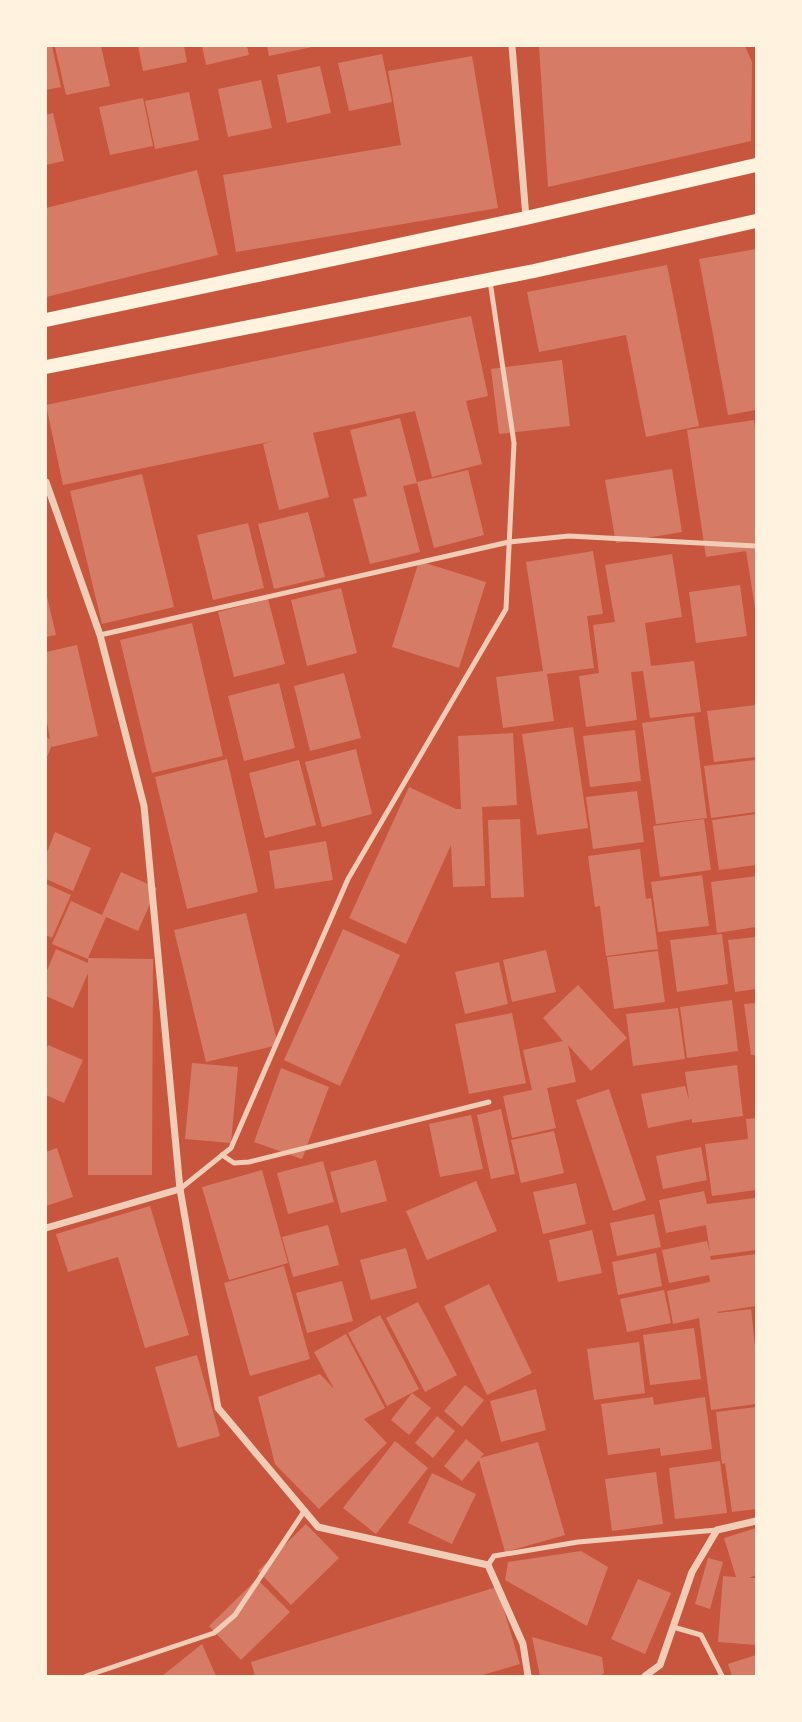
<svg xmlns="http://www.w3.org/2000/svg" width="802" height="1722" font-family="'Sofia Sans Condensed',sans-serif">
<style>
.building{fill:#d67c66}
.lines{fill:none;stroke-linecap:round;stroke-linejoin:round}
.service{stroke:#f1ccb7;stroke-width:5}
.minor{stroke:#f1ccb7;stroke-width:7}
.secondary{stroke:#fff3e0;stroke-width:14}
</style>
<rect width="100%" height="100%" fill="#c8553d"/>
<g class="building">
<path d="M46,46H52L61,87L46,90Z"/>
<path d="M62,46H101L110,86L66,95L55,47Z"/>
<path d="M138,46H184L187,62L143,71Z"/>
<path d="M202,46H247L249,55L206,65Z"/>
<path d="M267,46H312V47L269,56Z"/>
<path d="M539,46H745L752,62L751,141L548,187Z"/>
<path d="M382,54L392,102L349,111L338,63Z"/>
<path d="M472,56L498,208L236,252L223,175L401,145L388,71Z"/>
<path d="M320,66L331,113L287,123L277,75Z"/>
<path d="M261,80L272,128L228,137L218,89Z"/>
<path d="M189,92L199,140L155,149L145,101Z"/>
<path d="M143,98L153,146L110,155L99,107Z"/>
<path d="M53,113L64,161L46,165V115Z"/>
<path d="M197,170L218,255L46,297V208Z"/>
<path d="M756,249V410L728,415L699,259Z"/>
<path d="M667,265L699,426L646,437L626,335L539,352L527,292Z"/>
<path d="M471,316L488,396L466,401L482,464L432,477L415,411L313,433L329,497L279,510L263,444L273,441L63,485L46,405Z"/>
<path d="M562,360L570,426L499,434L491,369Z"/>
<path d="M400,418L417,483L403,486L420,552L370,564L353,499L367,496L350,430Z"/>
<path d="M754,420L756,437L755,608L746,551L706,557L687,430Z"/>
<path d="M672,469L682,532L616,543L605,480Z"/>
<path d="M468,470L484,535L434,548L417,482Z"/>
<path d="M142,474L174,607L102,624L70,491Z"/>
<path d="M308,512L325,577L274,589L258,524Z"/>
<path d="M248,523L264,588L213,600L197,535Z"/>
<path d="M593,551L603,614L587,616L594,668L547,674L554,721L503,728L496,677L543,671L526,562Z"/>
<path d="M672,554L682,617L645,623L651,666L694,661L701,712L650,718L643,671L631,672L637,720L586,727L579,676L599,673L593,625L615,622L605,565Z"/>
<path d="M419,561L486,582L459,668L392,647Z"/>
<path d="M740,585L747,636L696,643L689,592Z"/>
<path d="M341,588L357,653L307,666L291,600Z"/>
<path d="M46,592L56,635L46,637Z"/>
<path d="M268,599L285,664L234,677L218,612Z"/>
<path d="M192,623L223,756L152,773L120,640Z"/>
<path d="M77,645L98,736L52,747V745L46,759V737L50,739L46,717V652Z"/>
<path d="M344,673L361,738L310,751L294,686Z"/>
<path d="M279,683L295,748L244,761L228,696Z"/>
<path d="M756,705V757L714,762L707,711Z"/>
<path d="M694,716L707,818L656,824L642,723Z"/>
<path d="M573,727L588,828L537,835L522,734Z"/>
<path d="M635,730L641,781L590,787L583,736Z"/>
<path d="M513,733L517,805L482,807L485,886L453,887L451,845L406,944L349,918L409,787L456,809H461L458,736Z"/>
<path d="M356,749L372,814L322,827L305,762Z"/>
<path d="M227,759L258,892L187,909L155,777Z"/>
<path d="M299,760L316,825L265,838L249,773Z"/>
<path d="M755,760L756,812L711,818L704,766Z"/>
<path d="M637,791L644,842L593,849L586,797Z"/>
<path d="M756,814V865L719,870L712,820Z"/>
<path d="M520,819L524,897L491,898L488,820Z"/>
<path d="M704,819L711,870L660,877L653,826Z"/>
<path d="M55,832L91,848L73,891L46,879V855Z"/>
<path d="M326,841L333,880L275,889L269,851Z"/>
<path d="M640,849L646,899L651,898L658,949L606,956L600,906L595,907L588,856Z"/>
<path d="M121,872L157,888L138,931L106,917L88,958L153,959L152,1175H88V973L73,1008L46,996V973L56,949L88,963V959L52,944L71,901L102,915Z"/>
<path d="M702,875L709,926L658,932L651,882Z"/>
<path d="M756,876V927L717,933L711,882Z"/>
<path d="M46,884L71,895L52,938L46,935Z"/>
<path d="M246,913L278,1045L206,1062L174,930Z"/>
<path d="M343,929L400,955L340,1086L284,1060Z"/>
<path d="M722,934L728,984L677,992L670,940Z"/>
<path d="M756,937V989L735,992L728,940Z"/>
<path d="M546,950L556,992L512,1002L503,960Z"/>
<path d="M658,951L665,1002L614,1009L607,957Z"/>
<path d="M499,962L508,1004L465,1014L455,972Z"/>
<path d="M578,985L627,1038L591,1071L568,1045L576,1082L547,1088L556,1128L512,1138L503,1096L532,1090L523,1050L563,1041L543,1018Z"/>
<path d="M732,1000L738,1051L687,1058L680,1007Z"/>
<path d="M756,1003V1055H751L744,1004Z"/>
<path d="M678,1008L685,1059L633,1066L626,1014Z"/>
<path d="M512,1013L526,1083L469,1094L455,1024Z"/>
<path d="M48,1045L83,1060L64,1103L46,1095V1049Z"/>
<path d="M192,1063L238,1067L231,1143L185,1139Z"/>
<path d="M737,1065L743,1116L692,1123V1119L648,1128L641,1094L685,1086L689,1100L685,1072Z"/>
<path d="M281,1068L329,1087L302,1159L254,1142Z"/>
<path d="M609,1089L646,1200L613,1211L576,1100Z"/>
<path d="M501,1109L515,1174L491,1179L477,1115Z"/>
<path d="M471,1115L483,1169L440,1177L429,1124Z"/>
<path d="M756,1118V1190L712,1196L705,1144L748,1139L746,1119Z"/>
<path d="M554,1131L564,1173L521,1183L511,1140Z"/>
<path d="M701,1147L707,1180L663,1189L656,1156Z"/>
<path d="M57,1148L73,1197L46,1206V1152Z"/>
<path d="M376,1160L387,1201L341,1213L330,1172Z"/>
<path d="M323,1161L334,1202L288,1214L277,1173Z"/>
<path d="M262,1170L288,1263L229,1280L202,1187Z"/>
<path d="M476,1181L497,1231L427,1260L406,1211Z"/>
<path d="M576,1183L586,1224L543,1234L533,1192Z"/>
<path d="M704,1191L707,1204L755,1198L756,1250L710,1256L711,1260L756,1254V1306L717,1312L718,1313L751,1309L756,1356V1404L711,1410L699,1318L673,1324L667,1291L710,1282L709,1275L669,1283L662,1250L707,1241L710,1253L706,1225L666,1233L659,1200Z"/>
<path d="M150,1206L189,1335L145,1348L118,1257L68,1272L56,1234Z"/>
<path d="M654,1214L661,1247L617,1256L610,1223Z"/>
<path d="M328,1225L339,1265L293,1277L282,1237Z"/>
<path d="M592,1230L602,1273L558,1282L549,1240Z"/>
<path d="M406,1248L417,1288L371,1300L360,1260Z"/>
<path d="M656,1253L662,1286L618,1295L612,1262Z"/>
<path d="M284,1266L310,1359L250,1376L224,1283Z"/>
<path d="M342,1281L353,1321L307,1333L296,1293Z"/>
<path d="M489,1284L532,1373L487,1395L444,1306Z"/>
<path d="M664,1290L671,1323L627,1332L620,1299Z"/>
<path d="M418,1302L457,1375L425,1392L386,1318Z"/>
<path d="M380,1315L419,1389L387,1406L348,1333Z"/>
<path d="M694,1328L701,1379L650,1385L643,1335Z"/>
<path d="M346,1334L385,1408L364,1419L387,1443L319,1509L275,1464L258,1397L320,1374L334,1389L314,1352Z"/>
<path d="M639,1342L645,1393L594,1400L587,1349Z"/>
<path d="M197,1355L220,1436L178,1448L155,1367Z"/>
<path d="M465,1385L484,1400L462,1427L444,1411Z"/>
<path d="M536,1389L546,1430L501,1442L490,1401Z"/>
<path d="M412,1393L431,1408L409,1435L391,1420Z"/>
<path d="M653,1397L654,1405L705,1397L712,1449L661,1456L660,1448L608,1455L601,1404Z"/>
<path d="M756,1407V1509L732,1512L725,1463L722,1464L716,1412Z"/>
<path d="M437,1416L455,1431L433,1458L415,1443Z"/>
<path d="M466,1439L484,1454L480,1458L538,1442L565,1535L505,1552L479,1460L462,1481L444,1466Z"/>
<path d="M395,1441L428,1468L376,1534L343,1508Z"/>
<path d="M720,1461L727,1513L675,1519L669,1468Z"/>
<path d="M656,1472L663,1524L612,1531L605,1479Z"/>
<path d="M432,1473L476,1494L452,1544L408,1523Z"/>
<path d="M306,1524L339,1558L291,1605L258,1571Z"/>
<path d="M756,1528V1575L749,1578H756V1645L718,1642L723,1576L736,1577L724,1538Z"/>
<path d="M581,1551L608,1567L587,1626L505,1580L508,1562Z"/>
<path d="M708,1558L723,1562L710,1609L695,1604Z"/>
<path d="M257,1579L290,1612L241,1660L209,1626Z"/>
<path d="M638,1579L671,1593L645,1654L611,1639Z"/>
<path d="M497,1587L520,1664L479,1676H255L251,1662Z"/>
<path d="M532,1637L602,1657L604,1673L600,1676H540Z"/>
<path d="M202,1644L216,1676H162Z"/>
<path d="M756,1655V1676H732L728,1664Z"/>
</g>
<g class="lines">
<g class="service">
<path d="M100,635L509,542L569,536L756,546"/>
<path d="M222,1155L234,1163L249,1162L489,1102"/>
<path d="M180,1189L231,1148L348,879L506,609L514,443L490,281"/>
<path d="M488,1565L494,1556L578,1542L717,1530"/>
<path d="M673,1627L701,1635L722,1676"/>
<path d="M86,1676L214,1633L235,1615L305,1510"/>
</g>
<g class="minor">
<path d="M512,46L526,218"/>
<path d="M46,482L100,635L144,806L180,1189"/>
<path d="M46,1228L180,1189L218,1408L318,1527L488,1565L523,1644L528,1676"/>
<path d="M645,1676L660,1665L692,1572L717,1530L756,1521"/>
</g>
<g class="secondary">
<path d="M46,320L526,218L756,165"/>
<path d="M46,367L534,271L756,221"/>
</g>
</g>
<rect width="802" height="1722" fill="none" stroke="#fff3e0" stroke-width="94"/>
</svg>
